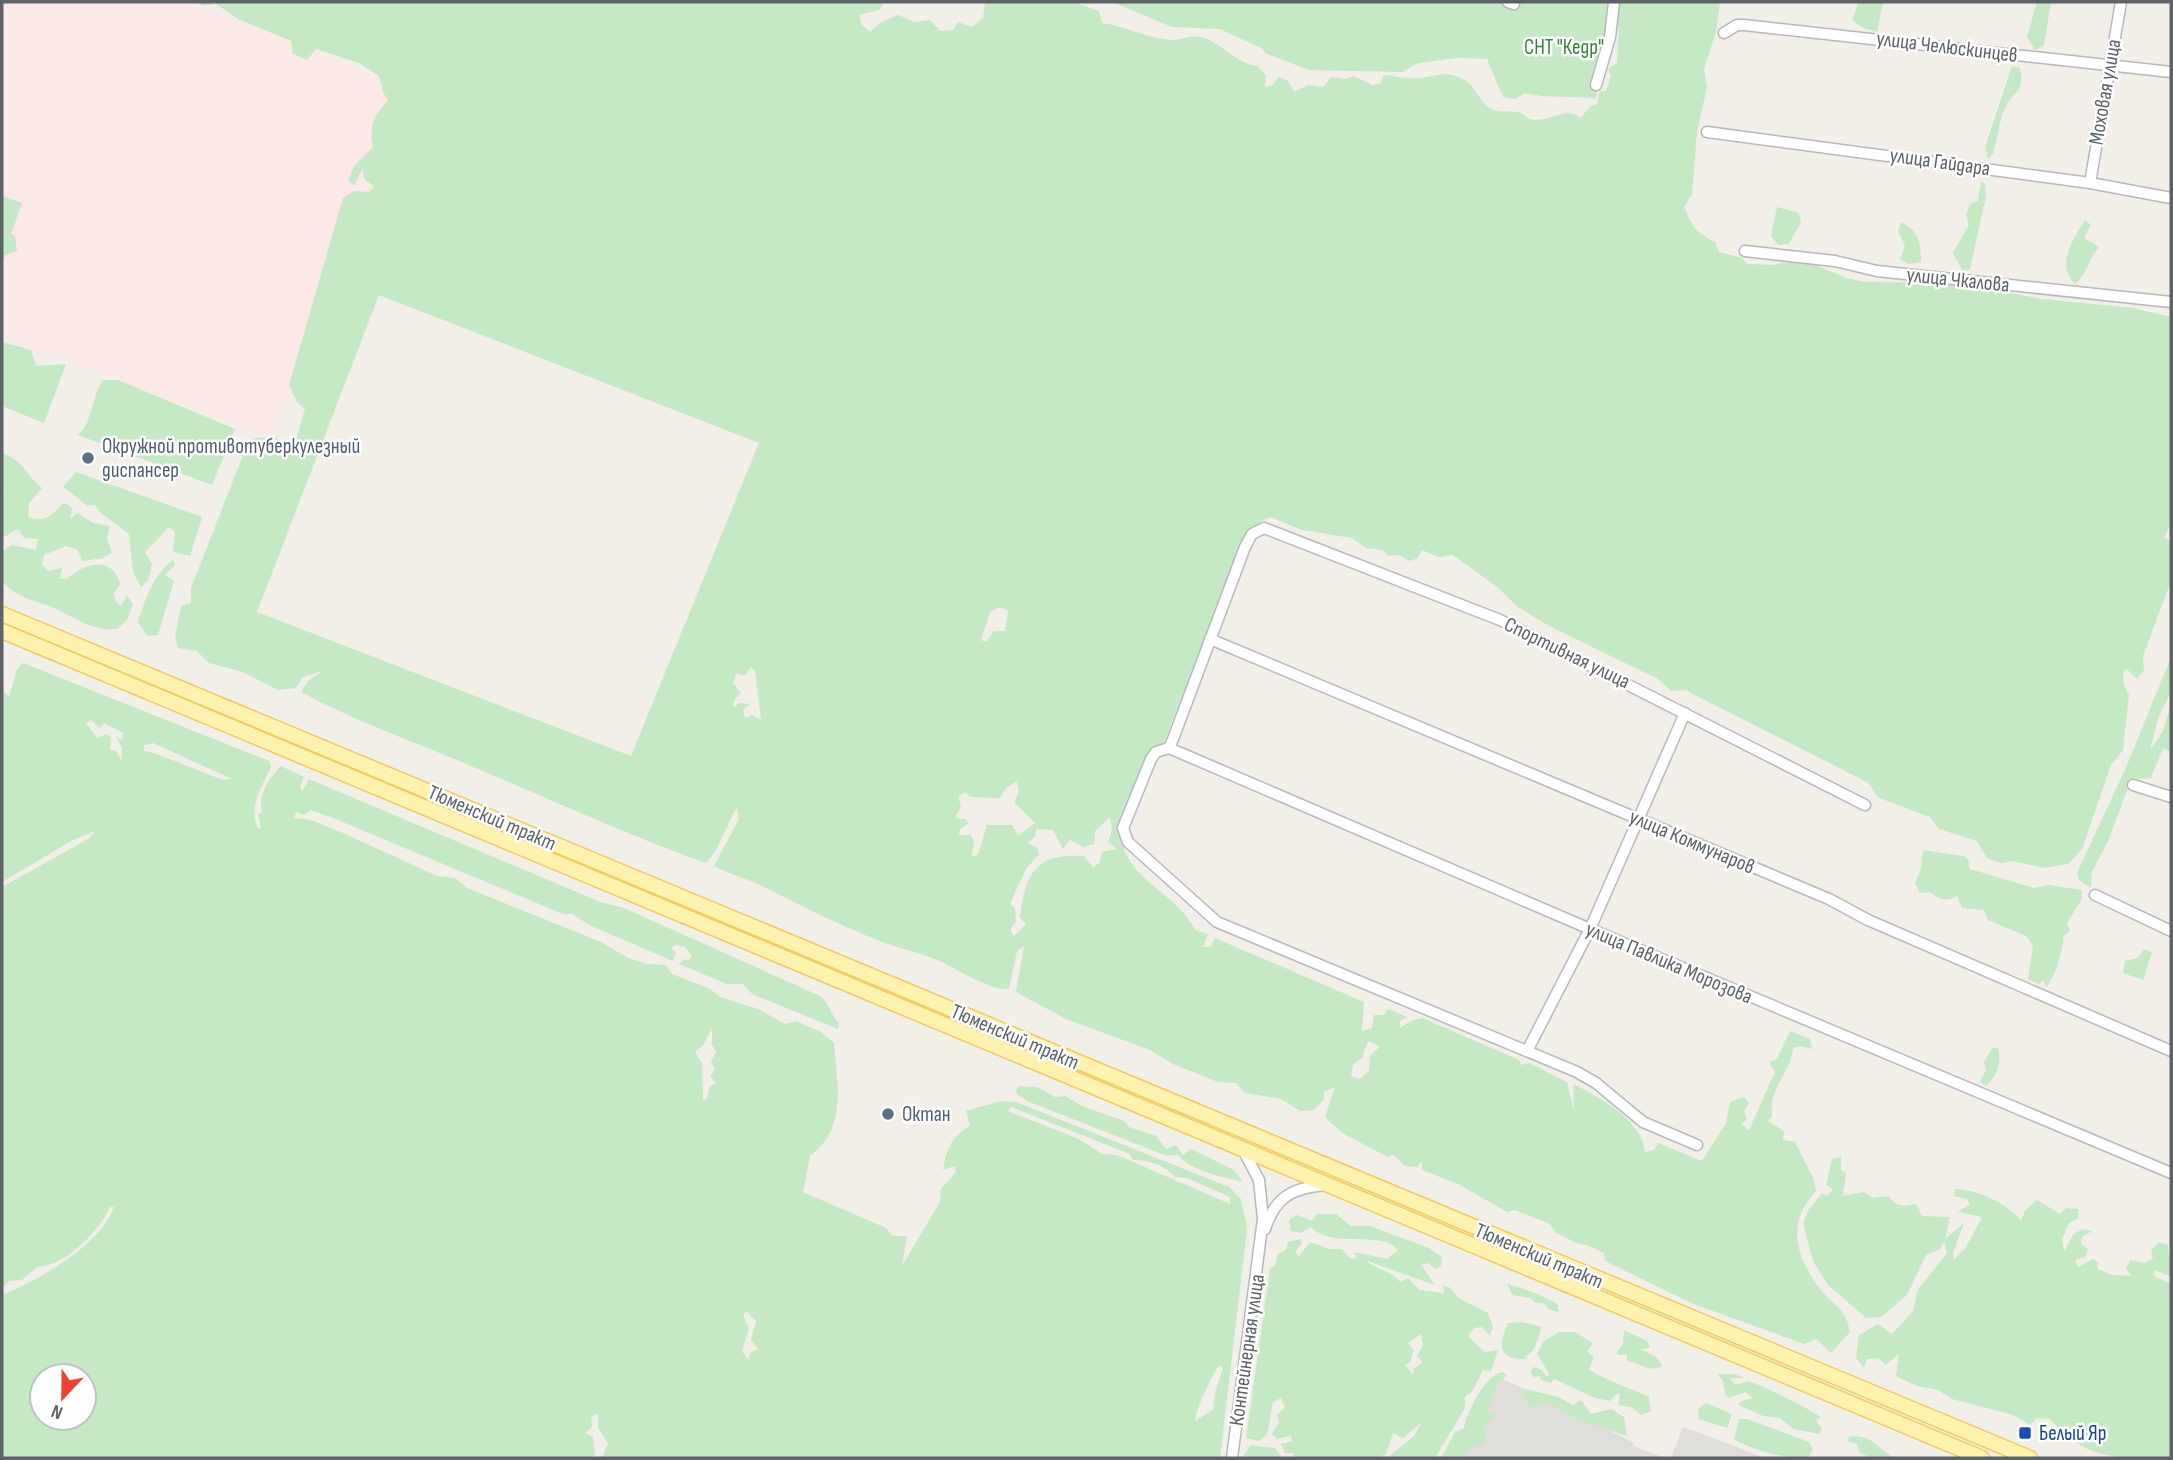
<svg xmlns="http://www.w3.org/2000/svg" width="2173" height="1460" font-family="'Sofia Sans Condensed',sans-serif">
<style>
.industrial{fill:#e0deda}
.medical{fill:#fce8e6}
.green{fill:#c5e8c5;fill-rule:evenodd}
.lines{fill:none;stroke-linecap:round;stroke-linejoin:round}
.minor-casing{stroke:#b5b8bc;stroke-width:13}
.major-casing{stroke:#f2c960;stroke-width:17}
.minor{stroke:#fff;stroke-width:10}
.major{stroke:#fff2af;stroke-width:14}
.service-dot{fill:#5c6f8a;stroke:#fff;stroke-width:2.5}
.transit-dot{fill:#1a4fb4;stroke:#fff;stroke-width:2.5}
.labels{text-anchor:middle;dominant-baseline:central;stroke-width:5;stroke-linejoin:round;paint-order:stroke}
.park-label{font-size:21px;fill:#348238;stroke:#fff}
.street-label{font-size:21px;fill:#5f6368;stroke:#fff}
.service-label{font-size:21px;fill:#4e5e75;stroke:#fff;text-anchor:start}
.transit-label{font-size:21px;fill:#164399;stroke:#fff;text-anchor:start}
</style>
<rect width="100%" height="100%" fill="#f1efe8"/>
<g class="industrial">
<path d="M1498,1377L1561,1406L1634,1443L1633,1446L1665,1458H1461Z"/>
<path d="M1683,1427L1737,1447L1764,1458H1671Z"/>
</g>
<path class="medical" d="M2,2H186L405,88L271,438L2,336Z"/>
<g class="green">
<path d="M196,2H880L883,5L879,10L859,15L862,25L870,32L880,23L898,15L914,22L930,20L940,31L953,30L958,22L972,27L983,18L985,2H1073L1099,11L1102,23C1125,26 1147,38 1170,40C1180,41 1189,34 1201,37C1223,43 1235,64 1258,66L1266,76L1265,87L1273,85L1278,77L1288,81L1294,92L1308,85L1323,87L1331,77L1345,79L1353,76L1372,85L1380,84L1384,75C1394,76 1406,79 1417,78C1431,78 1444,70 1459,77C1473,83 1476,94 1485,104C1496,116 1508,109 1521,113C1525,115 1526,118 1530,119C1550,124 1564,105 1581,118L1590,106L1597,104L1599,92L1606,91L1611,76L1608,69L1617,63L1619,25L1595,99C1571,95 1549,99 1525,93L1515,99L1503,97L1487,59L1457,58L1418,63L1402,72L1309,70L1265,53L1263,49L1220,29L1172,27L1112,2H1720L1716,32L1704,69L1707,87L1697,131L1692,194L1684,207C1693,227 1693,231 1715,242L1719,252L1742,258L1748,264L1775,265L1791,261L1811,263L1846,278L1865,282L1959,283L2042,299L2133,308L2171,317V523L2164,538L2171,541V581L2143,656L2144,671L2137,679L2127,669L2123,672L2124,685L2129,695L2123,750L2111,765L2082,849L2068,864L2044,868L2013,861L2001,863L1987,858L1977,841L1939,829L1930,817L1877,797L1869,783L1685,690L1671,691L1658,679L1549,626L1518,607L1496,586L1453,555L1439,557L1422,550L1418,558L1410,561L1399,555L1388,556L1383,550L1366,548L1352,538L1302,530L1270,517C1252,524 1246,537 1238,553L1167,735L1122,826C1116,878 1177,890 1195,930L1208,934L1203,947H1211L1215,938L1364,1002L1362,1031L1372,1028L1374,1015H1384L1388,1009L1407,1017L1400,1021V1028L1411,1021L1422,1018L1519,1060L1521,1065L1529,1063L1567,1082L1574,1111L1573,1084C1598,1096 1643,1121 1645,1152L1654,1150L1658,1143L1702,1161L1726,1123L1730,1102L1744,1097L1749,1102L1744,1112L1747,1119L1741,1124L1749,1130L1775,1072L1769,1062L1777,1059L1790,1031L1810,1039L1812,1049L1800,1046L1793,1048C1790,1076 1769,1085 1772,1116L1768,1121L1784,1131L1783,1140L1795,1142L1814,1180L1816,1191C1785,1224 1796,1256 1820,1289C1834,1307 1845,1306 1850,1332L1831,1353L1817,1339L1804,1344L1691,1303L1605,1261L1604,1253L1587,1245L1576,1243L1555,1232L1550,1224L1515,1210L1507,1212L1458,1184L1422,1170V1161L1417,1167L1405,1166L1394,1155L1388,1157L1342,1133L1325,1117L1335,1087L1324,1092V1099L1314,1110L1300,1111L1281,1099L1245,1093L1236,1083L1218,1082L1173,1064L1150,1050L1066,1019L1016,992L1024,946L1017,951L1009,989C991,991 959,970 941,962C923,953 900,949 880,941C841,926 806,908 768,889C751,880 732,875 714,866L739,819L737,806L715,852L706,863C627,835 551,799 473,767C415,742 357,722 301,692L309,680L323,671L303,677L296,688L278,690L243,672L209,663L197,651L178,648L175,637L181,606L191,603V588L242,458L254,438L274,437L294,447L305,409L297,402L289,385L343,198L354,191L369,192L374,186L364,179L363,168L354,185L348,181L354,166L373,147C368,126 374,116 388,100L383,92L379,76L359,63L316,49L307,60L293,54L291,41L238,19L216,4L203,6ZM379,295L759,443L631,756L257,612ZM1000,607L1008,611L1005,631H994L986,642L981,640L990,612ZM751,667L755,670L761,720L752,715L745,718L743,710L750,704L739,703L733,708L734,700L741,693L733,683L737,673L744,676ZM1017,781L1019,792L1014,802L1035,823L1018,836L1012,825H987L978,855L972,856L974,841L971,835H959L960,829L969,823L966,819L955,818L961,806L958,797L965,792L970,797L1000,798L1006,788ZM1110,817L1112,830L1108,842L1117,849L1102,852L1100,862L1093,868L1084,856C1035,854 1026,872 1020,917L1026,924L1014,936L1010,930L1016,921L1015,908L1010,904L1026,869L1039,854L1037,848L1027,843L1035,837L1036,829L1053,830L1063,849L1070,840L1083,847L1094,844L1095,831ZM1368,1041L1380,1046L1370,1056L1369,1071L1360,1079L1351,1076L1353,1064L1362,1058Z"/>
<path d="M1859,2H1883L1877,32L1861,27L1852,20Z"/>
<path d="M2037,2H2051L2044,45L2035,50L2027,37Z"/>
<path d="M2012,66L2020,68C2025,92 2013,91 2005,108C1999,122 1997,139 1993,154L1988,159L1985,147Z"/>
<path d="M1981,181L1985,184L1986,196L1970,269L1963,272L1953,253L1969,225L1966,215L1971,203L1978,201Z"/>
<path d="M2,196L22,203L11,234L15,236L17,251L5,255L2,264Z"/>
<path d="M1777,207L1799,213L1801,222L1789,244L1778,245L1771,236Z"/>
<path d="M2085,220L2091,225L2084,238L2099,247C2088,259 2088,273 2075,284C2055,266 2074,237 2085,220Z"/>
<path d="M1901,222C1919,232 1921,242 1921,262L1908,264L1900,259L1905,245L1898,231Z"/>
<path d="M2,342L31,350L36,366L66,364L44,423L2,406Z"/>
<path d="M103,380H118L235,429L212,485L78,435C94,420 91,397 103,380Z"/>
<path d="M2,453C27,463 23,473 42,488L29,503L28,517C45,524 53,514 64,503L72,508L70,519L78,513L93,523L110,526L107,539L112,553L103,558L82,561L78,550L66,546L44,555L42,564L48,571L62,568L60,579H67C85,563 112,555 120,584L114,593L116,602L121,606L127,595L133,604L128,618L118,629C90,632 75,616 51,607C31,599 17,598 2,581V551L12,545L36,550L38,539L24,538L18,529L2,538V491L6,492L2,487Z"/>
<path d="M76,472L202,517L190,556L173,552L175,532L169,527L145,552L152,564L148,581L141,587L133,572L129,534L100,512L95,505L88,506L63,487Z"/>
<path d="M173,560L175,565L165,575L174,581L158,635L147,636L138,622C146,597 153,576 173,560Z"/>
<path d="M2171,657V692L2159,716L2150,750L2162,733L2171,705V752L2163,748L2151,778L2131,780L2108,841L2092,872L2091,888L2079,880L2077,873L2128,763Z"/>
<path d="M23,663L269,761L271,767C261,789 248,806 258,829L261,828L258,815L262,811C257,796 270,777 281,766L304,777L300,786L302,792L309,779L600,902L624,908L820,996C830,1003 830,1014 839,1023L838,1029L752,994L743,984H727L679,964L684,959L689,961L692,956L685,947L675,945L671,948L676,953L673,961L589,925L573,914H563L333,818L311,810L304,815L296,812L294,818L311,820L343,833L437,876L455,878L467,888L601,942L628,958L647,964L666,965L672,974L710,989L720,997L758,1009L785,1024L796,1021L821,1032L834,1043C837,1084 848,1128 810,1156L803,1192L886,1228L892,1236H907L902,1266L940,1202L941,1189L956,1172L955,1166L943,1170C947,1148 951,1137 970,1126L966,1111L1001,1101L1016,1102L1229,1187L1241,1199L1247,1229L1220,1458H602L608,1443L598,1428V1413L591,1417L592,1427L585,1433L593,1437L595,1458H2V1295C37,1281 101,1245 114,1207H110C99,1232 65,1266 37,1267L22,1280L9,1281L2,1288V887L90,838L95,831L73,840L2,882V689L9,697L17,670ZM91,720L100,728L104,723L123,733L122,740L116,737L122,748V761L116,751L110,750L111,738L107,734L97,738L86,723ZM153,743L232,779L223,780C209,775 153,751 144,751V745ZM712,1028V1045L716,1052L711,1062L715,1069L710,1077L717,1083L710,1086L707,1099L703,1100L702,1063L695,1052L704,1044ZM1011,1107L1130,1154L1133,1160C1148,1160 1165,1165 1175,1177L1187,1178L1230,1197V1204L1117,1155L1102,1154L1079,1139L1008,1111ZM746,1311L756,1321L751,1340L758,1349L750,1353L748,1360L742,1351L749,1328L743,1315ZM1219,1365L1223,1368L1215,1392L1213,1410L1195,1421C1195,1412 1213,1372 1219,1365ZM42,1376H84V1418H42Z"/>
<path d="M1923,850L1964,856L1968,859L1970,869L2034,888L2048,885L2082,890V899L2067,923L2070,931L2063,937C2064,947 2054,981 2046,987L2044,980L2039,984L2028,979L2033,946L2026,936L1988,920L1984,910L1962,908L1957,896C1946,902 1940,900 1930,892L1920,893L1915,883L1921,869Z"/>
<path d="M2144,949L2152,952L2143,980L2123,973L2125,961L2138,958Z"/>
<path d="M1992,1048H1998C2002,1062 1997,1077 1986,1086L1980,1081L1986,1070L1984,1062Z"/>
<path d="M1018,1086L1037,1087L1055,1097L1065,1096L1082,1106L1124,1121L1129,1127L1156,1136L1166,1149L1176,1145L1183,1155L1191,1149L1234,1170L1243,1182C1221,1176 1192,1172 1178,1155L1167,1156L1027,1101L1016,1093Z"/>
<path d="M1841,1157V1170L1846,1173L1843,1196L1864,1192L1872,1198L1889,1196C1896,1208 1904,1206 1916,1204L1922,1216L1950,1217L1945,1239L1964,1223L1953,1253L1954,1259L1965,1249L1982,1217L1958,1212L1970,1204L1967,1199L1954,1196L1955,1189C1976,1189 2009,1204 2021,1221L2025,1211L2037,1200L2060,1214L2066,1208L2078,1209L2079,1218L2069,1223L2062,1239L2064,1252L2073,1235L2082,1229L2092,1231L2082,1237L2081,1244L2088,1249L2085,1257L2075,1260L2078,1267L2093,1259L2098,1262V1269L2112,1275L2132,1276L2126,1269L2130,1260L2144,1263L2153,1258L2151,1250L2159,1242L2168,1245L2171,1277L2155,1270L2154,1276L2171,1284V1458C2112,1458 2086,1460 2050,1419L2037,1418L2030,1425L2013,1415L1952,1399L1938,1390L1917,1386L1896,1376L1899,1353L1886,1365L1878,1358L1867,1359L1864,1368L1856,1358L1859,1335L1878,1324L1892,1334L1914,1310L1917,1291L1947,1253L1944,1241L1940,1249L1926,1255L1907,1295L1881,1317L1866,1318L1828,1285L1813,1261L1803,1223L1809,1209L1822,1193L1827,1196L1833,1189L1826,1185L1832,1159Z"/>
<path d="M1317,1214H1336L1351,1226H1370L1429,1248L1442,1257L1441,1266L1435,1269L1428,1263L1421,1265L1435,1285L1365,1260C1377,1270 1391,1270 1400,1282L1408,1278L1419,1290L1444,1293L1443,1286L1449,1287L1458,1298L1488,1313L1493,1327L1490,1336L1482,1327L1474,1328L1468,1336L1485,1352L1498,1350L1491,1371L1483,1370L1472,1392L1465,1397V1408L1435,1458H1387L1414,1436L1422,1422L1403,1438L1393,1433L1386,1454L1377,1458H1295L1293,1453H1285L1281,1444L1292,1441L1291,1435L1277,1439L1272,1434L1279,1422L1277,1415L1285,1408L1281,1398L1273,1402L1267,1435L1259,1441L1246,1438L1270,1268L1275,1266L1278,1254L1286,1250L1288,1242L1300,1239L1302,1243L1295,1252L1299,1256L1310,1242L1329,1249H1342L1350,1258L1357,1259L1354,1252L1387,1259L1398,1250C1380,1229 1333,1250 1311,1227L1301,1233L1291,1231L1289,1220L1297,1215L1312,1221ZM1421,1334L1423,1345L1417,1356L1423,1362L1414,1369L1413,1375L1405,1365L1410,1362L1414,1350L1408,1343Z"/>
<path d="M1507,1284C1517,1286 1550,1298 1558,1305V1312L1548,1309L1544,1303H1535L1531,1298L1512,1295Z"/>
<path d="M1522,1322L1542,1327L1534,1349L1524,1359C1497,1359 1499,1343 1508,1323Z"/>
<path d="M1624,1330L1647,1341L1650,1348L1640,1349L1656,1357L1663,1366C1647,1373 1642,1363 1627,1361V1354L1620,1355L1616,1353L1623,1344Z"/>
<path d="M1559,1332H1575L1593,1343L1587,1351L1594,1357L1589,1369C1603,1380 1631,1388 1649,1397L1651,1411L1641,1415L1631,1407L1618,1405L1620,1394H1616L1610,1401L1595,1398L1554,1379L1551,1383L1541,1380L1540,1376L1534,1377L1530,1372L1534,1367L1542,1370L1546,1376L1550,1375L1537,1354L1543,1342Z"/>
<path d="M1502,1372L1507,1375L1499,1382L1486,1414L1495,1415L1491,1422L1482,1423L1486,1429L1485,1444L1474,1446L1461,1458H1441L1455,1432L1464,1428C1467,1412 1485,1375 1502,1372Z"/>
<path d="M1718,1374H1735L1744,1378H1730L1735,1385L1749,1381C1774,1391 1798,1403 1821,1417L1816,1420L1822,1429L1820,1434L1793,1429L1780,1418L1763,1416L1738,1405L1742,1401L1753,1398L1745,1392L1729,1398L1725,1395L1723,1381Z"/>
<path d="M1526,1389L1558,1397L1573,1405L1581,1400L1591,1414L1611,1409L1624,1417L1627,1436L1578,1420L1545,1402L1537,1407L1529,1406L1521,1396Z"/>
<path d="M1706,1403L1732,1414L1727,1428L1698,1419L1699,1408Z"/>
<path d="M1739,1419H1747L1809,1442L1813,1450L1808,1458C1780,1458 1758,1451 1734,1440Z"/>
<path d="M1850,1436C1876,1436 1875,1448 1895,1458H1871L1859,1452L1857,1444L1847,1441Z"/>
<path d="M1250,1445L1275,1448L1282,1458H1242Z"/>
</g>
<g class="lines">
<g class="minor-casing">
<g id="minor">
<path d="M1508,2L1514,4"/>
<path d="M1724,33L1737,25H1744L2171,72"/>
<path d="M1596,85L1610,37L1614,2"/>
<path d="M1707,132L2090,183L2171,198"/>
<path d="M2090,183L2121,2"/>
<path d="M1745,251L1835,261L1877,271L2171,302"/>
<path d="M1210,639L1829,899L1868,920L2171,1051"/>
<path d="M1169,748L1590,929L2171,1173"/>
<path d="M2133,785L2171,797"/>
<path d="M2095,895L2171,931"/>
<path d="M1527,1051L1590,929L1685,713"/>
<path d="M1697,1145L1643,1122L1596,1083L1577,1072L1217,922L1128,842L1123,828L1151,759L1156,752L1169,748L1173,739L1245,547L1252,534L1264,528L1500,620L1865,805"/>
<path d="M1265,1229C1275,1197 1292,1188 1325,1185"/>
<path d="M1232,1458L1263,1219L1259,1180L1242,1148"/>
</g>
</g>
<g class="major-casing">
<g id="major">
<path d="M2,614L2030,1458"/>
<path d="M2,631L1982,1458"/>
</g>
</g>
<use href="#minor" class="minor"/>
<use href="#major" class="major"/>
</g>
<g class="service-dot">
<circle cx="88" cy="458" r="7"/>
<circle cx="888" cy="1114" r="7"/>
</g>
<rect class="transit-dot" x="2018" y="1426" width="14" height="14" rx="3.5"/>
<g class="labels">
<g class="park-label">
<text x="1564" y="47">СНТ "Кедр"</text>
</g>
<g class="street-label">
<text transform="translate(1947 47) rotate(7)">улица Челюскинцев</text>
<text transform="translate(2105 92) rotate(-80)">Моховая улица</text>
<text transform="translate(1940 162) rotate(8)">улица Гайдара</text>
<text transform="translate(1958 280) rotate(6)">улица Чкалова</text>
<text transform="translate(1567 653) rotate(26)">Спортивная улица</text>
<text transform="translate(492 818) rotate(23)">Тюменский тракт</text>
<text transform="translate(1692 842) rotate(23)">улица Коммунаров</text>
<text transform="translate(1669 963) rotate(23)">улица Павлика Морозова</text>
<text transform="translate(1015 1037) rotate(23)">Тюменский тракт</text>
<text transform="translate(1539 1256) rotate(23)">Тюменский тракт</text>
<text transform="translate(1247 1350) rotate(-82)">Контейнерная улица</text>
</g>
<g class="service-label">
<text x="102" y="446">Окружной противотуберкулезный<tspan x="102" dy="24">диспансер</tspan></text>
<text x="902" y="1114">Октан</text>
</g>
<g class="transit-label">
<text x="2039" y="1433">Белый Яр</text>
</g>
</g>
<rect width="2173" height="1460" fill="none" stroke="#5f6368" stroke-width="7"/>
<g transform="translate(63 1397) rotate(202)"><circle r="33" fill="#ffffff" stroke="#bfc1c3" stroke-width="2"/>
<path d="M0-5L12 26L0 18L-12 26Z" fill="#ea4335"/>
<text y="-10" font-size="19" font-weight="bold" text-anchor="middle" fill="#5f6368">N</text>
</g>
</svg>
